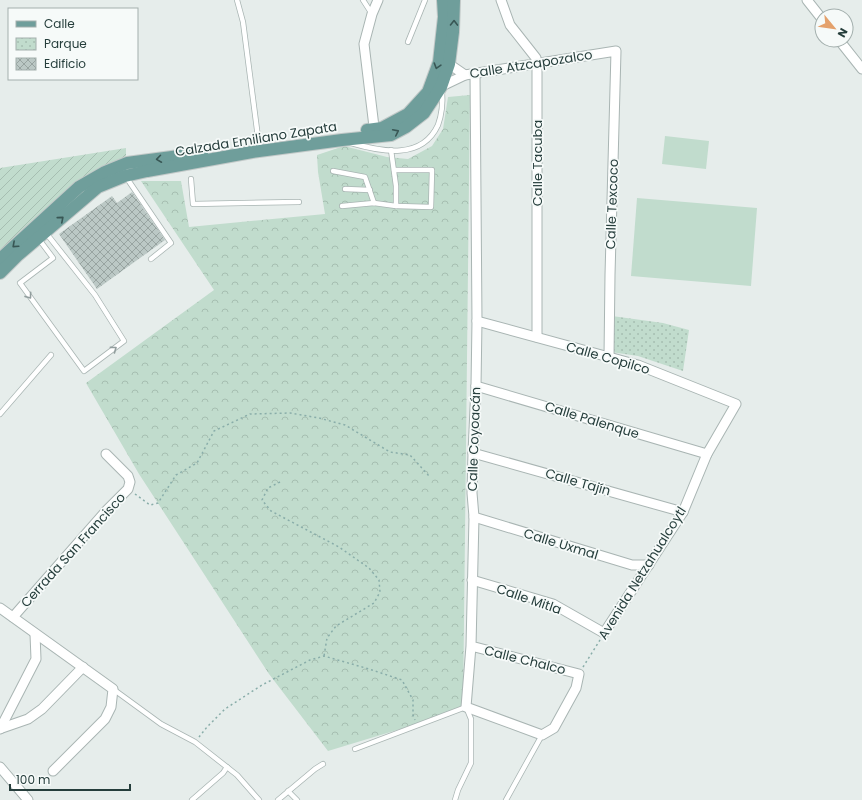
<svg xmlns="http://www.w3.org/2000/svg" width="862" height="800" font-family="Poppins,sans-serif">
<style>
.grass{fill:#c1dccd}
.forest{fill:url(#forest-crowns)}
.park{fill:url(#park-dots)}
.garden{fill:url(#garden-furrows)}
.building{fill:url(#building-cross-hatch)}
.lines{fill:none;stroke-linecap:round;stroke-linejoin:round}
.lane-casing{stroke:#a9b5b3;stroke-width:6}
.street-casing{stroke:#a9b5b3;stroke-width:11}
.primary-casing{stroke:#c2c9c8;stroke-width:14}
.path{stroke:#89ada9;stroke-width:1.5;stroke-dasharray:2 3;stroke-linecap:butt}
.lane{stroke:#fff;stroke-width:4.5}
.street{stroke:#fff;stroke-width:9}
.primary{stroke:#6f9e9b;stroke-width:12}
.oneway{stroke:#385654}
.oneway2{stroke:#929e9e}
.labels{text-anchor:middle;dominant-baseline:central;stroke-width:3.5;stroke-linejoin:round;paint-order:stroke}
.street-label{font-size:13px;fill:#263e3c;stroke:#f6faf9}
</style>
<defs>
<pattern id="forest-crowns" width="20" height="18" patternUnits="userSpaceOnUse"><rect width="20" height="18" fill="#c1dccd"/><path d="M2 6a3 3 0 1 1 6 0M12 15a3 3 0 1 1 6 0" fill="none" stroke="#a6beb1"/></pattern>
<pattern id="park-dots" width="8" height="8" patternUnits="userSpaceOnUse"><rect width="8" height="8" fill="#c1dccd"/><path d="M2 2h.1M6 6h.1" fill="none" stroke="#a6beb1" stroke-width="1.8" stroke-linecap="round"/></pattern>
<pattern id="garden-furrows" width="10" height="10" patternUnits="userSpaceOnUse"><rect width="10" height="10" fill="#c1dccd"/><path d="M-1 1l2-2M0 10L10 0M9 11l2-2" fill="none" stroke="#a6beb1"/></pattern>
<pattern id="building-cross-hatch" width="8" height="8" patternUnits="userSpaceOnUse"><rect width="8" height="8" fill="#bbc8c5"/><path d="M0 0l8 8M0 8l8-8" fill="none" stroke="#98a4a1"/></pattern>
</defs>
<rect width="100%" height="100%" fill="#e6edeb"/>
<g class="grass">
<path d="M665,136L709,141L706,169L662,164Z"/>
<path d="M637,198L757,208L751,286L631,276Z"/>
</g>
<path class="forest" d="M470,95L463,710L328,751L269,674L139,474L86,383L214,290L141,181H181L189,227L325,214L318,172L317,155L344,146L387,157L408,159L432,146L443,129L448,97Z"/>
<path class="park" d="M612,316L663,323L689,330L683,371L638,356L611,352Z"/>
<path class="garden" d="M126,148V156L77,184L0,250V168Z"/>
<path class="building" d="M132,192L165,240L97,289L59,234L112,196L117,203Z"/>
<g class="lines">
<g class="lane-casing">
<g id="lane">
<path d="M237,0L243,22L259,145"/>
<path d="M363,0L372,14"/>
<path d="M408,42L425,0"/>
<path d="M351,143C382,152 422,160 438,125C442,114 443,103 442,91"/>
<path d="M394,170H432L431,207L396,206"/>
<path d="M333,171L365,177L374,203"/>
<path d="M126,177L171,243L151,259"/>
<path d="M191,179L193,204L299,202"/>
<path d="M345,189L370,190"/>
<path d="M342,206L374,203L396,206V186L391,150"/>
<path d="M38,238L53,258L20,283L84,371L124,341L95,295L46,233"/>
<path d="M0,414L51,355"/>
<path d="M113,689L161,724L195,742L237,775L259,800"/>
<path d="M355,749L466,707L471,719V763L458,790L455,800"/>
<path d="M288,791L297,800"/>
<path d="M192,800L223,773L227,767"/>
<path d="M278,800L315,769L323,764"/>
<path d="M506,800L542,735"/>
</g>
</g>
<g class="street-casing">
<g id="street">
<path d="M501,0L510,25L536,58L537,64V337"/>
<path d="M807,0L822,19"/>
<path d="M839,40L862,69"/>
<path d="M449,64L465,75"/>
<path d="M442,86L465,75L616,51L610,275L609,356"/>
<path d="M375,135L364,44L372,14L378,0"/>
<path d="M476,386L707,454"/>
<path d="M473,453L683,512"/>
<path d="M474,517L632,565H649"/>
<path d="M472,580L553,604L604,633L683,512L707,454L736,404L638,365L477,321"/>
<path d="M0,608L113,689L111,707L105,719L53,771"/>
<path d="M13,617L106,511L128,489L130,482L128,476L106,454"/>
<path d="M471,646L579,674L576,688L554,728L542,735L466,707L471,646L474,517L472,493L473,453L476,386L477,321L475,74"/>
<path d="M2,728L28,719L42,709L83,667"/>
<path d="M0,729L36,659L35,634"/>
<path d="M0,767L28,800"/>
</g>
</g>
<g class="primary-casing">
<g id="primary">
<path d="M367,130L382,128L408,114L428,92L439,62L444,17L443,0"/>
<path d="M0,259L79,187L105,172L127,163L202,153"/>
<path d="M0,273L17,256L98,187L125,176L147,171L252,152L342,140L391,135L406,127L424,113L441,87L449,64L453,32L454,0"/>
</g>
</g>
<g class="path">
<path d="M280,482L268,488L262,500L271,511L339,547L369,568L379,580L380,592L374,603L336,626L327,638L324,656"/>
<path d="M135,494L150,505L158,503L176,475L197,463L214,431L250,414L290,413L319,418L345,425L390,452L410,455L430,477"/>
<path d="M583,667L600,640"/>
<path d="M199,737L207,727L225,709L262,685L310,660L324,656L369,669L402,680L413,700V715L415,720"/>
</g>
<use href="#lane" class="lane"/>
<use href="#street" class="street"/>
<use href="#primary" class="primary"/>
</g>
<defs><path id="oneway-chevron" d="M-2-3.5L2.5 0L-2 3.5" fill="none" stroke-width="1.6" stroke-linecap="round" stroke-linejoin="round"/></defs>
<g class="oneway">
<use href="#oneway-chevron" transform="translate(454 23) rotate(-89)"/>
<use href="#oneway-chevron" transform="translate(437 66) rotate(107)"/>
<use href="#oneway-chevron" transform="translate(396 132) rotate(-26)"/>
<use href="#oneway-chevron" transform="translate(159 159) rotate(172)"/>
<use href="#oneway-chevron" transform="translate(61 219) rotate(-41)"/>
<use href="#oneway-chevron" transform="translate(15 245) rotate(138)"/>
</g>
<g class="oneway2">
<use href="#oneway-chevron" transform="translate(29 296) rotate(54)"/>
<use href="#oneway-chevron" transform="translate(114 349) rotate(-36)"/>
</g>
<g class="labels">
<g class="street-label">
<text transform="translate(531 64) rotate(-9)">Calle Atzcapozalco</text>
<text transform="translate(256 139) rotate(-9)">Calzada Emiliano Zapata</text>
<text transform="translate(537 163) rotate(-90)">Calle Tacuba</text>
<text transform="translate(612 204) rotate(-88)">Calle Texcoco</text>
<text transform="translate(608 358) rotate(16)">Calle Copilco</text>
<text transform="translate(592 420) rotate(17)">Calle Palenque</text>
<text transform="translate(474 439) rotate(-88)">Calle Coyoacán</text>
<text transform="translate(578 482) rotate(16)">Calle Tajín</text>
<text transform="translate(561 544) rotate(17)">Calle Uxmal</text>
<text transform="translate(73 550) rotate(-48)">Cerrada San Francisco</text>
<text transform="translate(642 573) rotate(-58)">Avenida Netzahualcoytl</text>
<text transform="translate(529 599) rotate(19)">Calle Mitla</text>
<text transform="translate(525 660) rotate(14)">Calle Chalco</text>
</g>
</g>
<rect x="8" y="8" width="130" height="72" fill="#f6faf9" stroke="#a3afad"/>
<rect x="16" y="21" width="20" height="6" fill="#6f9e9b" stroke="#a3afad"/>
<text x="44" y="28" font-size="12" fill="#263e3c">Calle</text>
<rect x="16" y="38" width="20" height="12" fill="url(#park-dots)" stroke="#a3afad"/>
<text x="44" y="48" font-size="12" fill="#263e3c">Parque</text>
<rect x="16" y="58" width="20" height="12" fill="url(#building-cross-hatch)" stroke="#a3afad"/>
<text x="44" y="68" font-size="12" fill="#263e3c">Edificio</text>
<g transform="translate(834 28) rotate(119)"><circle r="19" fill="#f6faf9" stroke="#a3afad"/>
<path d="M0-3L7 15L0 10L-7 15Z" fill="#e4a16c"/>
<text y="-6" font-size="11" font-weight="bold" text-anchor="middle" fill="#263e3c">N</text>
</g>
<path d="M10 784v6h120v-6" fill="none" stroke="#263e3c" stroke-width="2"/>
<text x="16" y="784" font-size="12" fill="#263e3c" stroke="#f6faf9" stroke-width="3" paint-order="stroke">100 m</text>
</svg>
